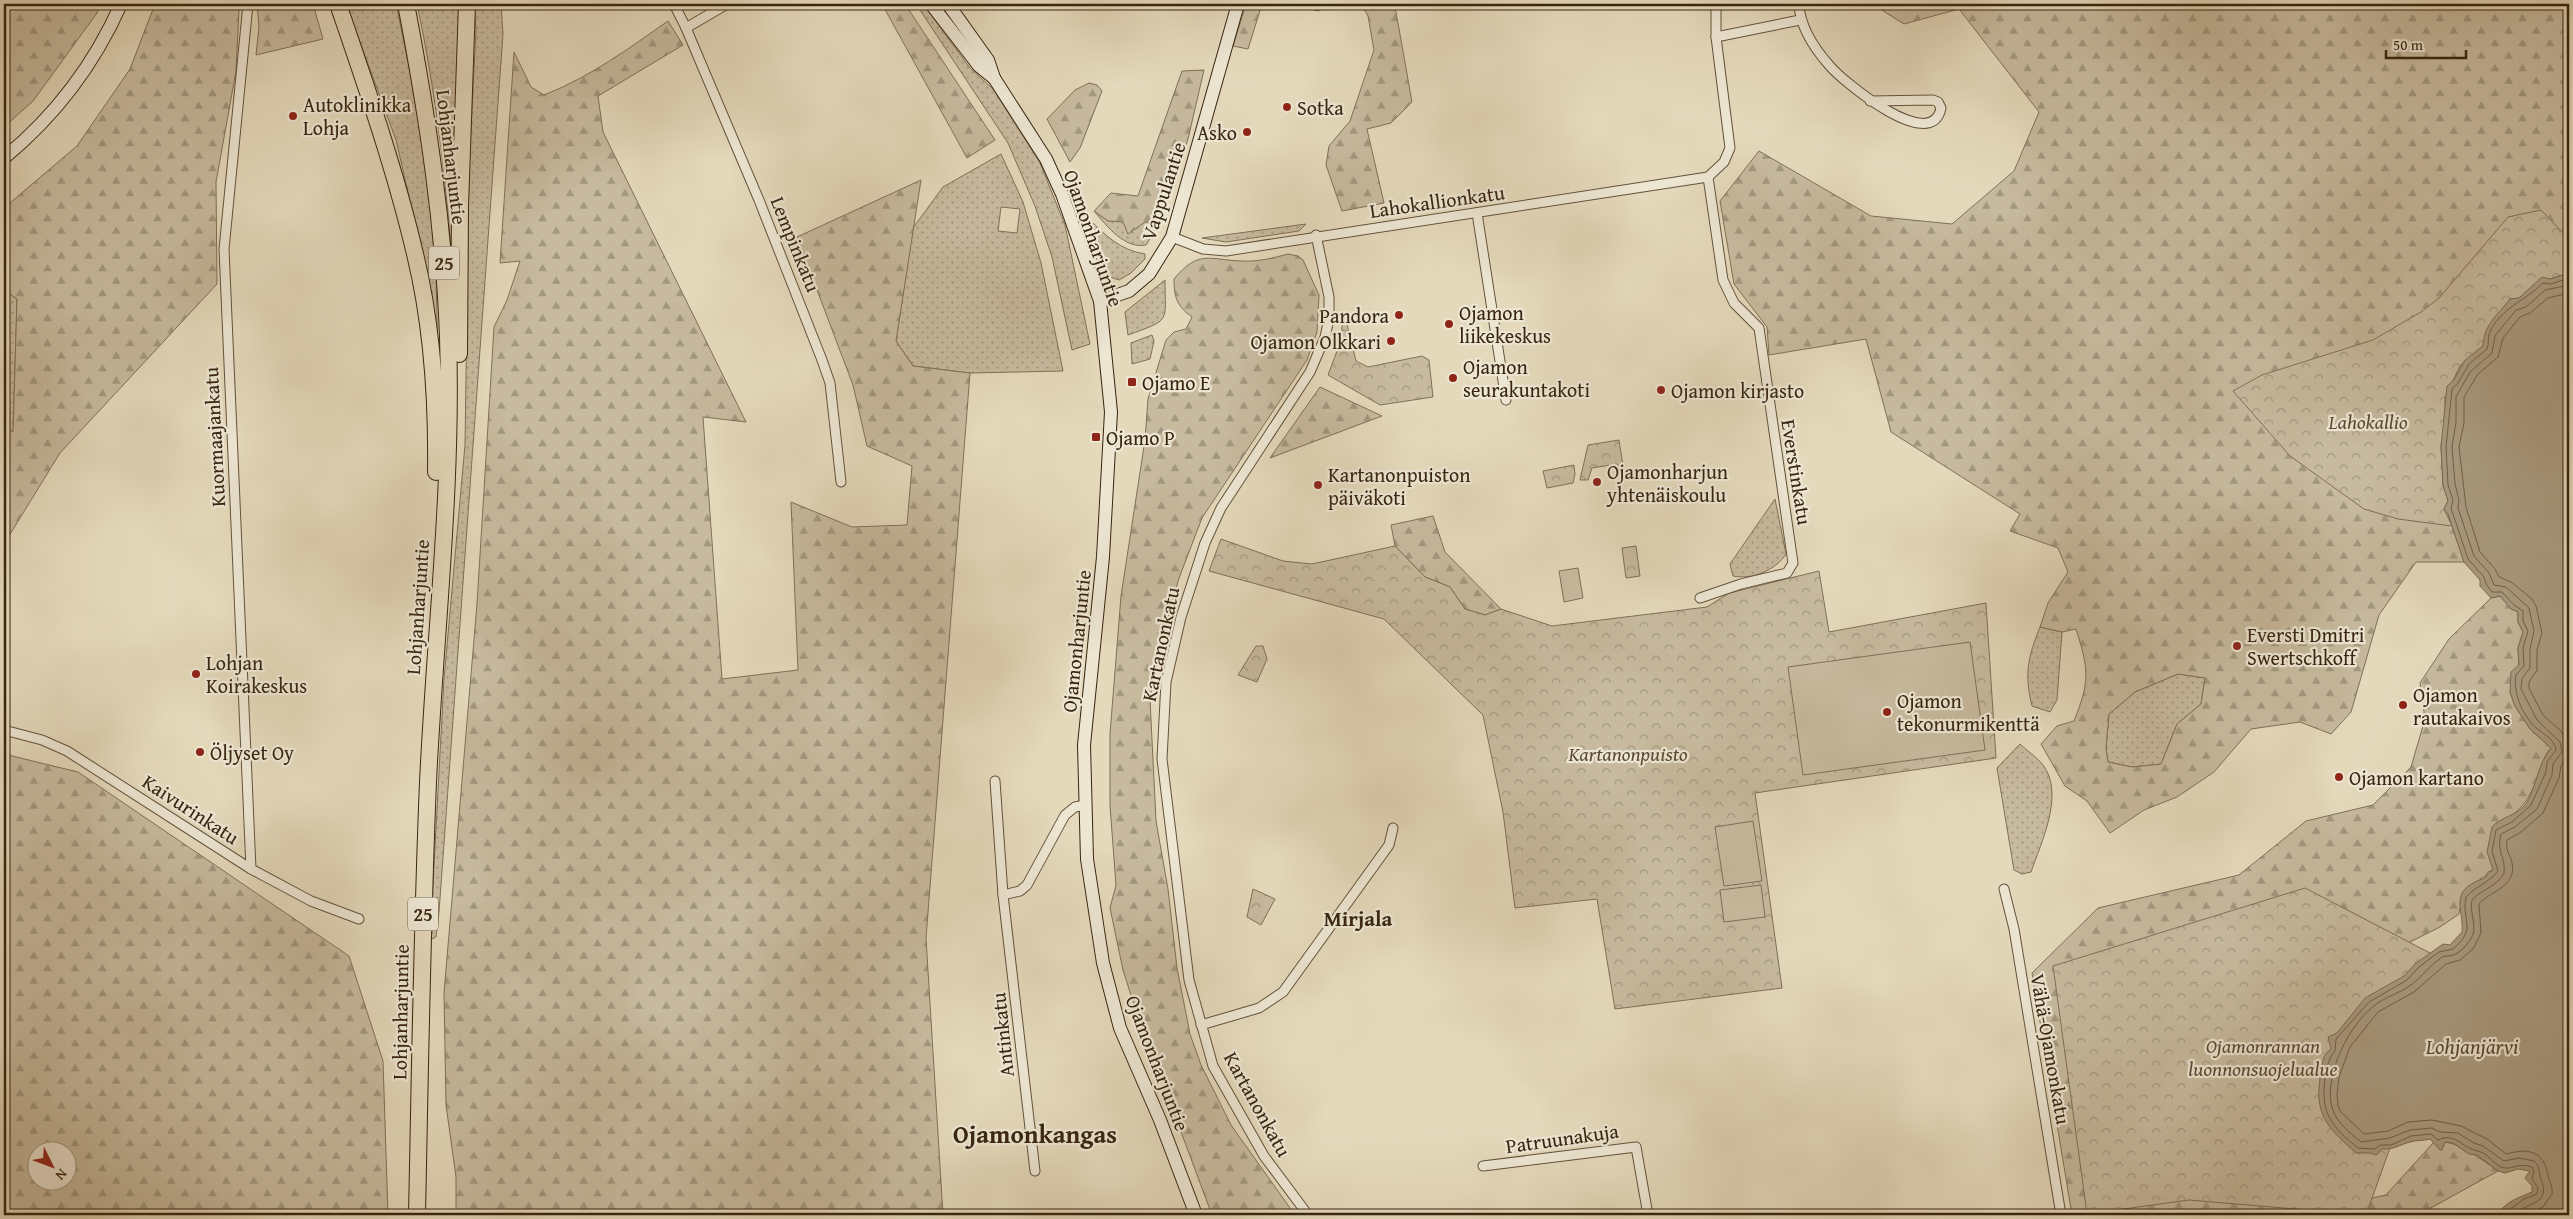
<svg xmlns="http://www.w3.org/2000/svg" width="2573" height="1219" font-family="'Gentium Book Plus',serif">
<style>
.grass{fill:url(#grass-dots);stroke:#807057;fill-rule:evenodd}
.forest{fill:url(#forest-firs);stroke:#807057;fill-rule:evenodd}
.park{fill:url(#park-crowns);stroke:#807057}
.pitch{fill:#c7ba9e;stroke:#807057}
.water{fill:#aa9c81;stroke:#7c6c54}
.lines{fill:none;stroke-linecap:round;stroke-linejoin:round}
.shore{stroke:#716048;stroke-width:1}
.street-casing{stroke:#63523b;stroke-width:11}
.secondary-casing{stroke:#382510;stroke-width:14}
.highway-casing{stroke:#382510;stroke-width:18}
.street{stroke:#ede6d3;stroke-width:9}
.secondary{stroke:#ede6d3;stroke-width:12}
.highway{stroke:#e4d9bb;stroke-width:16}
.poi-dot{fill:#8f2418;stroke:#ede6d3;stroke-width:2}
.labels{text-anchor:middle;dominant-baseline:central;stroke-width:4.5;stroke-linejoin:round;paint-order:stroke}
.shield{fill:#ede6d3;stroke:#6e5f4a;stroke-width:1}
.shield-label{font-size:19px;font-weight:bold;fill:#382510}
.poi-label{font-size:20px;fill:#382510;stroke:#ede6d3;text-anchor:start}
.street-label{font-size:20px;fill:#382510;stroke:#ede6d3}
.park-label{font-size:20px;font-style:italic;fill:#5c4a34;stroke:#ede6d3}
.neighbourhood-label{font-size:21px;font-weight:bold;fill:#382510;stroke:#ede6d3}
.water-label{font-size:21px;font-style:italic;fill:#5a4932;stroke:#ede6d3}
.district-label{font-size:25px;font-weight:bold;fill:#382510;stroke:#ede6d3}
</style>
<defs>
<pattern id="grass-dots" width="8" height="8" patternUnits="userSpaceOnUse" patternTransform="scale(1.25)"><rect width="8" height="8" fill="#c7ba9e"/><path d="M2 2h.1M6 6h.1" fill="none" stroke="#a3977f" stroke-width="1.8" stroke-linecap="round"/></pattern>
<pattern id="forest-firs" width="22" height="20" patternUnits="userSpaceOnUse" patternTransform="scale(1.25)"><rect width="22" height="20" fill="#c7ba9e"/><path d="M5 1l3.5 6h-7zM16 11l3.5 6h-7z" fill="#a3977f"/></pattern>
<pattern id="park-crowns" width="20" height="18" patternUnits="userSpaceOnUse" patternTransform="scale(1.25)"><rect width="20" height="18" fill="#c7ba9e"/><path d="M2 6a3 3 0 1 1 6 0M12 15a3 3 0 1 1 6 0" fill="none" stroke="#a3977f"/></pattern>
</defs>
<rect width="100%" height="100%" fill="#e4d9bb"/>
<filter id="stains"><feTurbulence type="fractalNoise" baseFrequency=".004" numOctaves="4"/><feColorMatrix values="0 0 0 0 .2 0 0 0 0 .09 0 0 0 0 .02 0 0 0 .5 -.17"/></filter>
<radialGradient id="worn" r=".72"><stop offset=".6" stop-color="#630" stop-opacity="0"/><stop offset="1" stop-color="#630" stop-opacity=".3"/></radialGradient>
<g class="grass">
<path d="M346,4H396C414,87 429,171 435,256C437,293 437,330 438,367L429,283L396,140Z"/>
<path d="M417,4H462L454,290C448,195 437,97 417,4Z"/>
<path d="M474,4H501L503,34L439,912L436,937L430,940L444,679L465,445L469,169L476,30Z"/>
<path d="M916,4H923L970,68L993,89L1040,163L1065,225L1090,344L1072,350L1052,257L1035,206L1008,143Z"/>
<path d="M1001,154L1023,202L1041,263L1063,371L970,373L913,366L896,341L913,228L943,187ZM1001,207L1020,209L1017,233L998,231Z"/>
<path d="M1094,211L1108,221L1160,222L1146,245C1124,249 1107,226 1094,211Z"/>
<path d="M1086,219H1089C1106,236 1120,250 1145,254V259L1131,273L1119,280L1104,275L1099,267Z"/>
<path d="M1306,224L1299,231L1226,242L1202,238Z"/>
<path d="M1165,280C1165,323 1172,319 1128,335L1125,312Z"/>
<path d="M4,290L17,299L13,432L4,425Z"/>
<path d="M1152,335L1154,341L1150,359L1132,364L1131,343Z"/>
<path d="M1775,499L1786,554C1776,570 1752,580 1733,576L1730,564Z"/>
<path d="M2040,627L2062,632L2057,700L2050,712L2032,706C2024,674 2028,657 2040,627Z"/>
<path d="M2178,674L2205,678L2201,704L2177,724L2161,764L2132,767L2108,762L2106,748L2109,714L2135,692Z"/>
<path d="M2020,744C2027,751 2037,757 2043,765C2065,794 2041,843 2031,872L2022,874L2014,870L1997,768Z"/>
</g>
<g class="forest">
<path d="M4,4H100L97,13L33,101L4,127Z"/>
<path d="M155,4H237L239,10L236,71L216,182L217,284L60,453L4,544V425L13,432L17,299L4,290V208L77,146L130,69Z"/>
<path d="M257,4H313L323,39L256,55L259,27Z"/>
<path d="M882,4H905L995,140L967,158Z"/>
<path d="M1246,4H1262L1248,49L1233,46Z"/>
<path d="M1295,4H1332L1318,11Z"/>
<path d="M1361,4H1392L1396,12L1412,102L1391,123L1367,129L1384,203L1342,211L1326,165L1329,146L1350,121L1374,50L1368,16Z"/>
<path d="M1872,4H2569V273L2550,279L2448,514L2464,562H2416L2379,615L2351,712L2331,734L2300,722L2251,729L2214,772L2177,797L2144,810L2110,833L2087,801L2065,786L2041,744L2057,726L2074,721C2090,681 2089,670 2076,629L2062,632L2040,627L2048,603L2068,572L2058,548L2010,531L2020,514L1891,432L1866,339L1769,355L1767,327L1734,284L1720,201L1759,151L1871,216L1952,224L2014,171L2039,112L1959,9L1904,24ZM2178,674L2205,678L2201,704L2177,724L2161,764L2132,767L2108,762L2106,748L2109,714L2135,692Z"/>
<path d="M668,21L683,45L598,96L603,132L746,422L703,417L722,679L798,670L791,502L852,527L907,525L912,466L867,446L853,385L797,237L921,180L896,341L913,366L970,373L926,938L943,1215H456V1177L446,1105L444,993L477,604L494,327L507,300L520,261L500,263L514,52L531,87L544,95C590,77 628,49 668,21Z"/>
<path d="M1204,70L1188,139L1160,222H1145L1128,234L1123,222L1108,221L1094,211L1111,193L1138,196L1182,71Z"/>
<path d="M1089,83L1097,85L1102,91L1080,148L1070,162L1047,119L1075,90Z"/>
<path d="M1288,254L1298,256L1303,260L1319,295L1317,332L1307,360L1202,518L1179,578L1163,635L1150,699L1156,821L1168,889L1177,968L1190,1034L1201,1065L1231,1125L1295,1215H1212L1136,1011L1123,970L1110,908L1116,885L1110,806V734L1121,596L1145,440L1148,399L1166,340L1174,332L1186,329L1192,317C1177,306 1174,298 1174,279C1199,249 1209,260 1242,261C1258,262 1273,258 1288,254Z"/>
<path d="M1320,387L1382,416L1270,458Z"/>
<path d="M1433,516L1445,552L1501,609L1485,615L1465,609L1450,587L1425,577L1395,546L1391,525Z"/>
<path d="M2500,596L2511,609L2518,612V622L2523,632L2518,648L2519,666L2510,692L2515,706L2530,729L2551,748C2542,758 2545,763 2540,773C2529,798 2522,814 2495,824L2491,862L2494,870L2488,872L2484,878C2472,882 2460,902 2459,914L2440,927L2362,966L2341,1205L2386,1195L2434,1142L2439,1148L2445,1142C2462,1144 2484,1161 2498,1171L2418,1215H2072L2032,973L2098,908L2239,875L2306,821L2373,805L2411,767L2425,719L2420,683L2449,639L2491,598Z"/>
<path d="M4,754L78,772L349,956L383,1061L388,1215H4ZM38,1152H68V1182H38Z"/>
</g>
<g class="park">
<path d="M2541,210L2567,237L2569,273L2550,279L2519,298L2510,299L2483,346L2460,366L2445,397V421L2441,447L2443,485L2448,501L2444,509L2452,526L2398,519L2364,509L2290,456L2233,391L2262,375L2373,340L2421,312L2439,298L2508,217Z"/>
<path d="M1344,312L1356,361L1368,367L1422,356L1429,360L1433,397L1380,405L1328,375L1340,343Z"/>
<path d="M1619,440L1623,466L1618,467L1617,464L1592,468L1588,480H1580L1588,445Z"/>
<path d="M1574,465L1575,474L1573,483L1547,488L1543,471Z"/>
<path d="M1221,539L1283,561L1312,564L1395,546L1425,577L1450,587L1465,609L1485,615L1501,609L1552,626L1707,607L1729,593L1819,571L1829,632L1986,603L1996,758L1755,793L1782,988L1615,1009L1597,899L1515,908L1503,812L1483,715L1384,619L1209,571Z"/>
<path d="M1636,546L1640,576L1626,578L1622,548Z"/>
<path d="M1256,646H1263L1267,659L1257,682L1238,675Z"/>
<path d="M2305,888L2455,966L2366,1215L2189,1200L2087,1214L2053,966Z"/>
<path d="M1253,889L1275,899L1261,925L1247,917Z"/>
</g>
<g class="pitch">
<path d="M1578,568L1583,598L1564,602L1559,571Z"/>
<path d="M1970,642L1985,750L1803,775L1788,667Z"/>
<path d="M1753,821L1762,881L1724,886L1715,827Z"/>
<path d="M1761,885L1765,917L1724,922L1720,890Z"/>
</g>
<path class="water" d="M2569,273V1215H2496C2509,1200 2516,1199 2532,1192V1186L2525,1178L2530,1171L2518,1169L2505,1173L2498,1171L2477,1155L2469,1154L2453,1143L2445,1142L2442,1150H2440L2430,1139C2423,1141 2416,1140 2410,1142C2399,1145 2393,1150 2382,1149L2376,1155L2370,1153H2356C2327,1127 2313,1114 2321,1073C2323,1062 2322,1055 2331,1049L2328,1037L2337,1033L2365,998L2404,976L2415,964L2443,944L2450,945L2462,932C2464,908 2448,892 2482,879C2487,877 2488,872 2493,870L2487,852L2492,827C2500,817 2520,815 2527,802C2537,785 2538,763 2551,748L2530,729L2515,706L2510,692L2511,672L2519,665L2518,648L2523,632L2518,622V612L2511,609L2500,596L2491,598L2480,586V580L2464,562L2448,514L2444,509L2448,501L2443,485L2441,447L2447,386L2454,380L2465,360L2483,346C2484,324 2497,316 2510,299L2519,298L2542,277L2550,279Z"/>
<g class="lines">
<g class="shore">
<path d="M2569,293L2548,298L2530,313L2520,317L2503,338L2498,357L2478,374L2464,397V423L2459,447L2466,507L2480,552L2495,569L2499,577L2511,582L2532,599L2536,606L2542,633L2537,650V670L2529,682V688L2543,715L2561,731L2569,745"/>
<path d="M2502,1215L2524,1199L2537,1194L2538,1188L2532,1179L2534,1172L2532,1167C2519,1162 2510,1171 2501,1167C2495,1164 2490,1158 2485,1154C2480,1151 2476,1151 2471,1149C2459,1143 2452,1133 2438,1140L2431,1134L2411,1136L2391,1145H2380L2375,1149L2358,1148C2332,1127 2320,1113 2325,1079C2327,1067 2328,1059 2335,1051L2336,1039L2369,1002L2407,980L2419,967L2439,952L2453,949C2478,927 2461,923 2466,897C2476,886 2490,882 2498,871L2492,851L2496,830L2512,822L2531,805L2546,772L2547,762L2556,750C2555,738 2539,732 2532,724C2521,711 2513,692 2516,675L2524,666L2523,648L2528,631L2523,621V611L2514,605L2502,592H2492L2486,584L2484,577L2468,559L2451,508L2453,500L2448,485L2446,447L2452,389L2458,383L2469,364L2487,349C2489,344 2488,338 2489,334C2499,309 2525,301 2543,283L2551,284L2569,278"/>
<path d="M2511,1215C2526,1203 2552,1205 2541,1179C2538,1172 2541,1167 2534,1161L2519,1158L2504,1161L2483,1146L2474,1143L2458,1133L2440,1132L2432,1128L2410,1130L2390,1138L2361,1142C2336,1122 2326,1110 2332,1078C2336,1054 2354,1021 2375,1005C2385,997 2400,993 2411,985C2422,977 2430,965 2442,957C2446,955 2449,957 2453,955C2460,953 2466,946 2470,940C2479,928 2469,914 2472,900C2482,889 2498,886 2504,873C2506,857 2496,852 2501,834L2515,827L2537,809L2552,775L2553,764L2562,752L2560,742L2537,720L2521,689L2522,678L2530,668V649L2534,631L2529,608L2506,587L2494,585L2489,573L2474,556L2458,508L2459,500L2455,484L2452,447L2456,422V397L2470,372L2492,353L2495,336L2516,310L2526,307L2545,290L2569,285"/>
<path d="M2525,1215L2543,1207L2552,1194C2553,1186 2549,1182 2548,1175C2543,1150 2528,1148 2506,1154L2487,1139L2461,1126L2432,1120L2408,1122L2388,1131L2364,1134L2341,1112L2338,1106L2337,1094L2339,1077L2350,1047L2378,1012L2414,992L2446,964L2460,960L2473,949L2481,933L2479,904C2491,890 2517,887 2512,863C2510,854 2505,850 2507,840L2521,832L2543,813L2559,778L2561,766L2569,751"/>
</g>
<g class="street-casing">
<g id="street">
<path d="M248,4L224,249L251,869"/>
<path d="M674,4L686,28L759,200L822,360L830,383L841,482"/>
<path d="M1799,4C1800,26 1814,48 1829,65C1842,81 1932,155 1941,108L1938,102L1933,100L1870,101"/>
<path d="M686,28L727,4"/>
<path d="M1716,37L1800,20"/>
<path d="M1477,213L1506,400"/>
<path d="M1172,237L1203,249L1226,251L1708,177L1724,162L1730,148L1716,37V4"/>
<path d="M1700,598L1741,584L1787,573L1793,563L1759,328L1734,303L1723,280L1708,177"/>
<path d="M4,730L42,740L67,751L251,869L311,901L359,919"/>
<path d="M995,781L1003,895L1035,1171"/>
<path d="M2004,889L2014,929L2061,1215"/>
<path d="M1003,895L1020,891L1027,885L1065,815L1075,807L1085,805"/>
<path d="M1201,1025L1259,1008L1283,992L1389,845L1393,828"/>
<path d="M1483,1166L1636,1147L1648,1215"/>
<path d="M1308,1215L1264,1156L1213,1066L1189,980L1162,759L1166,682L1181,617L1205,543L1221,508L1310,372L1325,337L1329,319V297L1316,235"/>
</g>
</g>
<g class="secondary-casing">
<g id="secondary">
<path d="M931,4L979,66L994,78"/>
<path d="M948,4L988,60L994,78L1046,159L1062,194L1100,301L1111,412L1103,557L1084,745L1087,859L1103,963L1120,1028L1160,1120L1196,1215"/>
<path d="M4,158C55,116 94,65 121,4"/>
<path d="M1100,301L1129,291L1149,274L1172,237L1238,4"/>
</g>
</g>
<g class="highway-casing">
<g id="highway">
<path d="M338,4C366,86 395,169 415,254C432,324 437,399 436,472"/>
<path d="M406,4C427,114 444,224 448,337C453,485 435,634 428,782C422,926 420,1071 417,1215"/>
<path d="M459,354L460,206L467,4"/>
</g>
</g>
<use href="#street" class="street"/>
<use href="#secondary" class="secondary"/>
<use href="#highway" class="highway"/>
</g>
<g class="poi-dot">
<circle cx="1287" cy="107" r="5"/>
<circle cx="293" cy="116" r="5"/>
<circle cx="1247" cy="132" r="5"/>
<circle cx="1399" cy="315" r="5"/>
<circle cx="1449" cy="324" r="5"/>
<circle cx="1391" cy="341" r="5"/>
<circle cx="1453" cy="378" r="5"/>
<rect x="1127" y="377" width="10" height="10" rx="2.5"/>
<circle cx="1661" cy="390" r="5"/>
<rect x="1091" y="432" width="10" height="10" rx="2.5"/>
<circle cx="1597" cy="482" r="5"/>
<circle cx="1318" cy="485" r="5"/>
<circle cx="2237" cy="646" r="5"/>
<circle cx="196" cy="674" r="5"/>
<circle cx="2403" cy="705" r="5"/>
<circle cx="1887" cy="712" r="5"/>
<circle cx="200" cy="752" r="5"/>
<circle cx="2339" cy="777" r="5"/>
</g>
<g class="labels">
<g class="shield">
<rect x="429" y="246.5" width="30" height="33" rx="4"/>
<rect x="408" y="897.5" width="30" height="33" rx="4"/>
</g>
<g class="shield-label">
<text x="444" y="263">25</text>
<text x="423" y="914">25</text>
</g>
<g class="poi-label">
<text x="303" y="104">Autoklinikka<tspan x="303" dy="23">Lohja</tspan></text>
<text x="1297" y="107">Sotka</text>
<text x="1237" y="132" text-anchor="end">Asko</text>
<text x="1459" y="312">Ojamon<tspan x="1459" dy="23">liikekeskus</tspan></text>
<text x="1389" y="315" text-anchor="end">Pandora</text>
<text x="1381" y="341" text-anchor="end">Ojamon Olkkari</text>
<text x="1463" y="366">Ojamon<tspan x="1463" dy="23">seurakuntakoti</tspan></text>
<text x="1142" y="382">Ojamo E</text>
<text x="1671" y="390">Ojamon kirjasto</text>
<text x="1106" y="437">Ojamo P</text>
<text x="1607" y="471">Ojamonharjun<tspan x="1607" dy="23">yhtenäiskoulu</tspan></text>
<text x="1328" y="474">Kartanonpuiston<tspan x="1328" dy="23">päiväkoti</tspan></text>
<text x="2247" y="634">Eversti Dmitri<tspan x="2247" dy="23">Swertschkoff</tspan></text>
<text x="206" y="662">Lohjan<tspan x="206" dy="23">Koirakeskus</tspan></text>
<text x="2413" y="694">Ojamon<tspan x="2413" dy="23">rautakaivos</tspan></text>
<text x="1897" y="700">Ojamon<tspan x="1897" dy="23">tekonurmikenttä</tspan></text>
<text x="210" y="752">Öljyset Oy</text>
<text x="2349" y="777">Ojamon kartano</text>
</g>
<g class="street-label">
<text transform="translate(452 157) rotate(83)">Lohjanharjuntie</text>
<text transform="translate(1163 191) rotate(-72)">Vappulantie</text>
<text transform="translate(1437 201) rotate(-8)">Lahokallionkatu</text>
<text transform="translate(1094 238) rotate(71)">Ojamonharjuntie</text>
<text transform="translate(796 244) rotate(68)">Lempinkatu</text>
<text transform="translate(214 437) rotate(-93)">Kuormaajankatu</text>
<text transform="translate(1797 472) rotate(81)">Everstinkatu</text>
<text transform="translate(417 607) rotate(-86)">Lohjanharjuntie</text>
<text transform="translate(1076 641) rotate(-84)">Ojamonharjuntie</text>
<text transform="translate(1160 644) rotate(-78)">Kartanonkatu</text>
<text transform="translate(191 809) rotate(33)">Kaivurinkatu</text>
<text transform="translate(400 1012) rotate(-89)">Lohjanharjuntie</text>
<text transform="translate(1002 1035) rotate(-96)">Antinkatu</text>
<text transform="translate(2051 1049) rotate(80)">Vähä-Ojamonkatu</text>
<text transform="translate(1158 1063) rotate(69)">Ojamonharjuntie</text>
<text transform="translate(1258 1104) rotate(61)">Kartanonkatu</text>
<text transform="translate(1562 1138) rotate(-8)">Patruunakuja</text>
</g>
<g class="park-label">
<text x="2368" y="421">Lahokallio</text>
<text x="1628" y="753">Kartanonpuisto</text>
<text x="2263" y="1045">Ojamonrannan<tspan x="2263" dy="23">luonnonsuojelualue</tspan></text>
</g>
<g class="neighbourhood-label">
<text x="1358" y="918">Mirjala</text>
</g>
<g class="water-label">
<text x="2472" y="1046">Lohjanjärvi</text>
</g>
<g class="district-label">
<text x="1035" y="1134">Ojamonkangas</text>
</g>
</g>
<rect width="2573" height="1219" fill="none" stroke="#e4d9bb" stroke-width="20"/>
<rect x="5" y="5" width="2563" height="1209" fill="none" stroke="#382510" stroke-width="2.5"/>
<rect x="10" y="10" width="2553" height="1199" fill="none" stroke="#382510"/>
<g transform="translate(52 1166) rotate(132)"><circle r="24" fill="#ede6d3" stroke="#a59985"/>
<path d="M0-4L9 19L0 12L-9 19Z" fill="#8f2418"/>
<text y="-8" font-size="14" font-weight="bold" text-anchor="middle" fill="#382510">N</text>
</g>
<path d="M2386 50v8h80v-8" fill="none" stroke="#382510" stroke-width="2.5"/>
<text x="2393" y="50" font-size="15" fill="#382510" stroke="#ede6d3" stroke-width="4" paint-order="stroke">50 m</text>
<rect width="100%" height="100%" filter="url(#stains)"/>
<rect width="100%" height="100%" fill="url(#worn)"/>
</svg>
